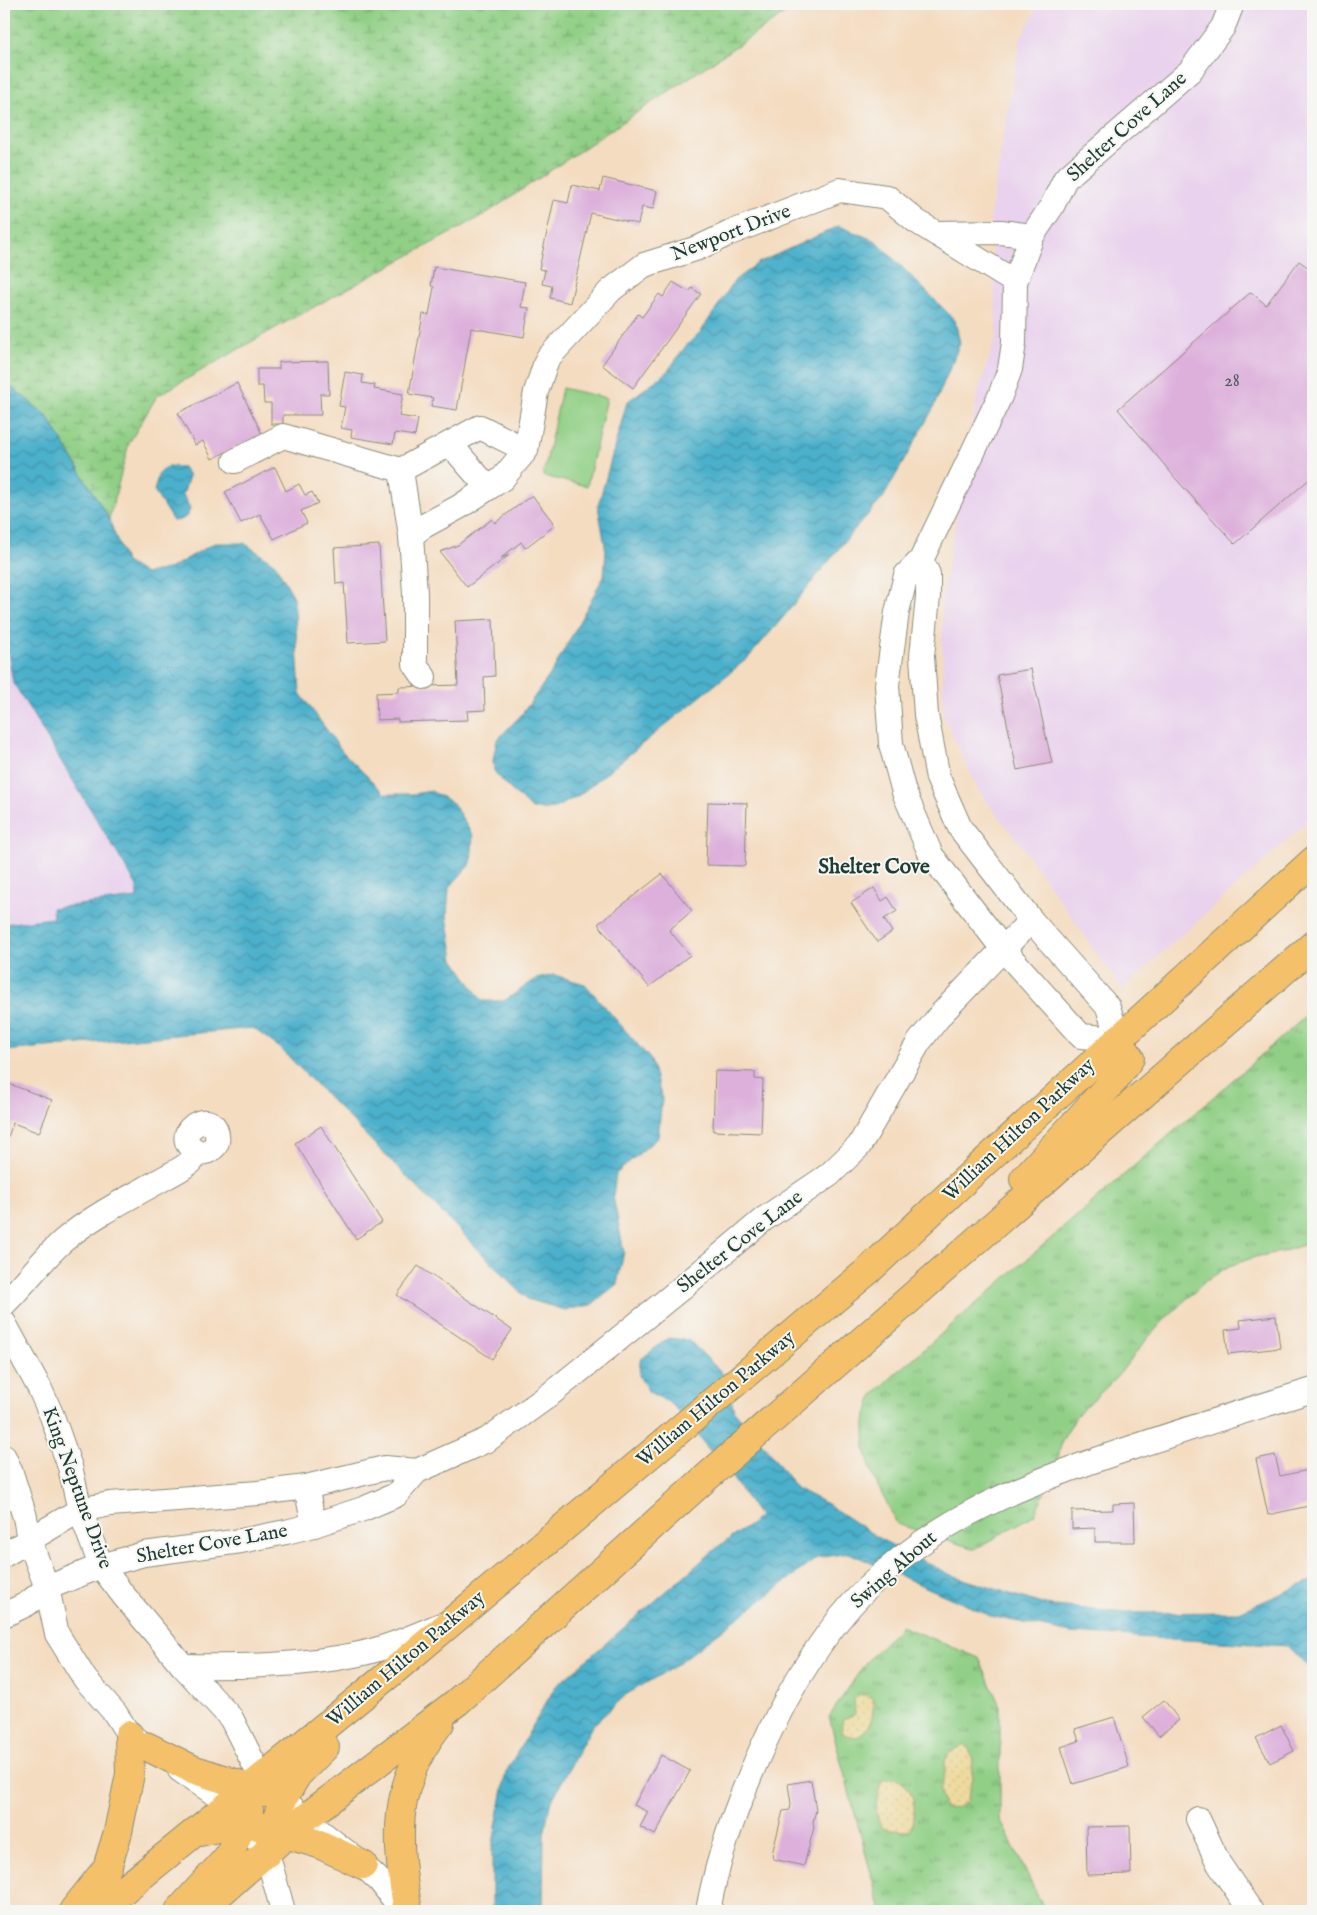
<svg xmlns="http://www.w3.org/2000/svg" width="1317" height="1915" font-family="'IM FELL English',serif">
<style>
.built{fill:#e9d2ed}
.grass{fill:url(#grass-tufts);stroke:#58865c}
.wetland{fill:url(#wetland-marsh);stroke:#58865c}
.sand{fill:url(#sand-dots);stroke:#868c69}
.park{fill:#90cf85;stroke:#58865c}
.water{fill:url(#water-waves);stroke:#367680}
.building{fill:#ddb0dc}
.lines{fill:none;stroke-linecap:round;stroke-linejoin:round}
.minor-casing{stroke:#8a8c7a;stroke-width:26}
.highway-casing{stroke:#8a8c7a;stroke-width:30}
.minor{stroke:#fff;stroke-width:24}
.highway{stroke:#f4c16b;stroke-width:28}
.labels{text-anchor:middle;dominant-baseline:central;stroke-width:4;stroke-linejoin:round;paint-order:stroke}
.number-label{font-size:18px;fill:#4e5a5e}
.street-label{font-size:20px;fill:#1f3d34;stroke:#f6f6f2}
.neighbourhood-label{font-size:21px;font-weight:bold;fill:#1f3d34;stroke:#f6f6f2}
</style>
<defs>
<pattern id="grass-tufts" width="24" height="20" patternUnits="userSpaceOnUse" patternTransform="scale(1.25)"><rect width="24" height="20" fill="#90cf85"/><path d="M3 7l-1-3M5 7V3M7 7l1-3M15 17l-1-3M17 17v-4M19 17l1-3" fill="none" stroke="#75a96e"/></pattern>
<pattern id="wetland-marsh" width="20" height="14" patternUnits="userSpaceOnUse" patternTransform="scale(1.25)"><rect width="20" height="14" fill="#90cf85"/><path d="M1 5h8M5 5V1M11 12h8M15 12V8" fill="none" stroke="#75a96e"/></pattern>
<pattern id="sand-dots" width="8" height="8" patternUnits="userSpaceOnUse" patternTransform="scale(1.25)"><rect width="8" height="8" fill="#eeda9e"/><path d="M2 2h.1M6 6h.1" fill="none" stroke="#ccbc89" stroke-width="1.8" stroke-linecap="round"/></pattern>
<pattern id="water-waves" width="16" height="10" patternUnits="userSpaceOnUse" patternTransform="scale(1.25)"><rect width="16" height="10" fill="#4cb0cb"/><path d="M0 5q4-4 8 0t8 0" fill="none" stroke="#3f90a6"/></pattern>
</defs>
<rect width="100%" height="100%" fill="#f6f6f2"/>
<filter id="ink" filterUnits="userSpaceOnUse"><feTurbulence type="fractalNoise" baseFrequency=".02" numOctaves="2"/><feDisplacementMap in="SourceGraphic" scale="10" xChannelSelector="R" yChannelSelector="G"/><feConvolveMatrix kernelMatrix="1 2 1 2 8 2 1 2 1" color-interpolation-filters="sRGB"/></filter>
<filter id="wash" filterUnits="userSpaceOnUse"><feTurbulence type="fractalNoise" baseFrequency=".0096" numOctaves="4" result="noise"/><feDisplacementMap in="SourceGraphic" scale="20" xChannelSelector="R" yChannelSelector="G"/><feGaussianBlur stdDeviation="1.12" result="paint"/><feColorMatrix in="noise" values="0 0 0 0 0 0 0 0 0 0 0 0 0 0 0 0 0 1.4 0 .05"/><feComposite in="paint" operator="in"/></filter>
<g filter="url(#wash)">
<rect width="100%" height="100%" fill="#f4dcc0"/>
<g class="built">
<path d="M1040,4H1313V817L1122,989L1024,849L980,793L943,714L942,598L978,392L997,335L990,215L1020,39Z"/>
<path d="M4,632L137,886V898L52,908L54,918L4,924Z"/>
</g>
<g class="grass">
<path d="M1313,1010V1242L1281,1252L1255,1257L1229,1266L1207,1280L1166,1318L1148,1338L1116,1378L1076,1416L1062,1441L1056,1468L1034,1515L975,1549L897,1524L873,1476L865,1449V1421L873,1395L893,1376Z"/>
<path d="M901,1626L979,1658L1000,1706V1819L1045,1911H881L829,1717L866,1662Z"/>
</g>
<path class="wetland" d="M4,4H799L484,215L286,322L157,396L129,443L109,519L47,416L4,381Z"/>
<g class="sand">
<path d="M858,1695H868L873,1698C874,1715 872,1727 857,1737L846,1735L842,1732C841,1715 843,1720 855,1714L854,1699Z"/>
<path d="M964,1745L969,1749L973,1760L971,1765L973,1779L966,1802C959,1807 953,1810 944,1808L940,1791L945,1773V1760L950,1752Z"/>
<path d="M894,1778C915,1785 919,1812 909,1831L891,1830L882,1828C873,1813 876,1795 883,1780Z"/>
</g>
<path class="park" d="M562,388L607,398L587,486L543,476Z"/>
<g class="water">
<path d="M839,226L876,241L955,320L960,343L933,409L883,498L854,530L781,620L748,658L578,796L553,809H532L507,786L494,771L493,760L497,740L522,714L552,672L604,576L606,551L598,506L627,402L668,371L685,347L702,330L735,280L758,263Z"/>
<path d="M4,381L47,416L109,519L125,561L145,574L171,568L214,543H244L275,564L294,597L300,693L342,751L385,794H413L431,791L453,803L473,836L471,863L449,888L447,916L454,959L482,1001H504L536,979L554,975L585,984L651,1060L662,1099L658,1137L616,1174L613,1196L624,1252L617,1284L591,1305L565,1310L527,1299L280,1048L253,1028L4,1051V924L53,918L52,908L137,898V886L13,682L4,629Z"/>
<path d="M168,466L183,467L189,476L183,495L190,508C188,518 183,520 173,521L154,491L159,473Z"/>
<path d="M668,1338L689,1340L726,1377L734,1411L768,1450L796,1488L827,1504L880,1539L951,1575L1045,1605L1127,1613L1239,1612L1313,1580V1671L1287,1646L1070,1633L991,1616L849,1553L817,1558L672,1668L627,1694L592,1726L550,1804L544,1834L543,1911H492V1849L506,1772L555,1687L719,1546L750,1525L759,1516L733,1479L672,1404L649,1392L639,1376L640,1360Z"/>
</g>
<g id="blocks">
<g class="building">
<path d="M603,178L657,191L653,209L642,207L638,224L591,213L570,303L550,298L552,286L542,284L545,270L539,269L554,200L568,203L572,185L600,191Z"/>
<path d="M1299,261L1313,271V476L1235,544L1176,479L1118,409L1251,292L1266,305Z"/>
<path d="M434,267L525,282L521,307L529,308L524,337L471,328L457,410L431,406L433,398L409,394L423,314L429,315L434,287L431,286Z"/>
<path d="M673,282L689,292L692,288L701,294L633,388L602,365L638,314L642,317L659,294L663,297Z"/>
<path d="M328,361L329,394H320L321,415H283V424H271V403H264L263,386H257V369H279V362Z"/>
<path d="M345,372L363,375L362,383L375,385L374,389L403,394L399,416L418,419L415,436L395,433L393,444L351,437L352,430L341,428L345,407L339,406Z"/>
<path d="M237,383L262,434L212,459L203,441L195,445L178,413Z"/>
<path d="M275,467L286,491L299,484L305,495L312,492L318,503L301,511L307,523L274,539L260,514L241,523L225,492Z"/>
<path d="M532,495L552,521L554,526L525,548L521,542L501,558L509,555L467,587L440,552L458,545L492,519L495,523Z"/>
<path d="M379,545L385,641L348,643L344,583L336,584L334,548Z"/>
<path d="M493,619L495,676L484,677L485,710L467,711L468,720L398,722V719L377,720L376,693L399,692V687L458,685L455,621Z"/>
<path d="M1031,669L1052,763L1017,770L997,675Z"/>
<path d="M708,802L747,803L745,866L706,865Z"/>
<path d="M662,874L692,911L669,930L690,955L649,987L598,924Z"/>
<path d="M874,888L882,901L888,897L897,911L884,919L892,932L877,942L851,903Z"/>
<path d="M715,1071L755,1072V1079L763,1080L761,1133L713,1131Z"/>
<path d="M4,1082L52,1100L39,1133L13,1123L4,1148Z"/>
<path d="M321,1126L382,1222L356,1239L295,1143Z"/>
<path d="M418,1266L512,1330L492,1359L397,1295Z"/>
<path d="M1276,1316L1280,1348L1228,1354L1225,1330L1241,1328L1240,1320Z"/>
<path d="M1275,1455L1280,1476L1313,1469V1505L1268,1515L1256,1459Z"/>
<path d="M1134,1503L1135,1542H1095V1528L1072,1529V1511L1113,1510V1504Z"/>
<path d="M1164,1700L1179,1720L1159,1736L1143,1717Z"/>
<path d="M1114,1717L1129,1767L1073,1784L1061,1747L1079,1741L1075,1729Z"/>
<path d="M1281,1725L1294,1751L1270,1763L1256,1738Z"/>
<path d="M661,1755L690,1771L655,1835L640,1827L648,1812L634,1805Z"/>
<path d="M811,1780L816,1810L813,1822L814,1827L804,1866L773,1859L772,1854L783,1811L790,1810L791,1804L788,1784Z"/>
<path d="M1130,1826L1131,1874L1087,1875L1086,1827Z"/>
</g>
</g>
</g>
<g filter="url(#ink)">
<use href="#blocks" fill-opacity="0" stroke="#8a8c7a" stroke-width="1"/>
<g class="lines">
<g class="minor-casing">
<g id="minor">
<path d="M935,233L1001,232L1032,236"/>
<path d="M450,444L488,488"/>
<path d="M235,461L283,436L401,470L411,536"/>
<path d="M401,470L480,427L526,450"/>
<path d="M921,560L928,574V597L922,656L926,715L938,778L960,828L1031,920L1108,1007L1118,1039L1081,1036L1003,949L931,855L904,792L891,744L887,685L897,612L906,575L921,560L1000,396L1010,369L1014,343L1015,282L1032,236L1052,206L1065,179L1190,71L1223,27L1232,4"/>
<path d="M424,677L415,664V593L411,536L422,527L459,507L502,479L526,450L536,392L547,359L611,290L644,265L698,248L730,233L840,190L887,197L916,221L1015,282"/>
<path d="M4,1304C25,1284 42,1259 64,1240C95,1214 133,1196 168,1176C176,1172 184,1167 191,1162C193,1159 196,1155 199,1154C204,1151 208,1153 213,1148C217,1145 218,1140 217,1135C213,1103 163,1137 200,1153"/>
<path d="M4,1323L39,1387L52,1416L70,1467L80,1510L101,1566L124,1596L183,1666L231,1718L261,1778L304,1819L363,1865L380,1881L403,1911"/>
<path d="M4,1457L11,1473L25,1517L29,1539L47,1588L57,1634L85,1679L115,1713L129,1735L144,1745"/>
<path d="M306,1487L314,1525"/>
<path d="M4,1555L80,1510L110,1504L258,1493L306,1487L385,1468L417,1471"/>
<path d="M4,1615L27,1604L47,1588L101,1566L144,1554L241,1541L286,1532L314,1525L363,1509L396,1495L417,1471L487,1440L548,1396L684,1286L764,1219L829,1175L859,1146L919,1042L941,1014L1031,920"/>
<path d="M183,1666C242,1667 301,1666 359,1654C387,1648 414,1636 441,1625"/>
<path d="M180,1770L230,1804L267,1853L283,1911"/>
<path d="M1198,1819L1219,1864L1251,1911"/>
<path d="M708,1911C718,1854 738,1801 762,1748C788,1691 821,1635 865,1590C937,1518 1022,1485 1116,1453C1181,1431 1247,1410 1313,1390"/>
</g>
</g>
<g class="highway-casing">
<g id="highway">
<path d="M1024,1179L1114,1080L1130,1058L1118,1039"/>
<path d="M146,1746L192,1769L263,1792"/>
<path d="M199,1832L244,1822L319,1844L363,1865"/>
<path d="M267,1853L283,1799L297,1775L325,1747"/>
<path d="M73,1911L107,1868L118,1832L130,1774L129,1735"/>
<path d="M98,1911L398,1667L870,1269L965,1180L1313,861"/>
<path d="M179,1911L228,1857L249,1810"/>
<path d="M200,1911L304,1819L457,1702L700,1483L1313,945"/>
<path d="M408,1911C395,1840 392,1783 440,1723"/>
</g>
</g>
<use href="#minor" class="minor"/>
<use href="#highway" class="highway"/>
</g>
</g>
<g class="labels">
<g class="number-label">
<text x="1232" y="381">28</text>
</g>
<g class="street-label">
<text transform="translate(1127 127) rotate(-42)">Shelter Cove Lane</text>
<text transform="translate(731 233) rotate(-21)">Newport Drive</text>
<text transform="translate(1019 1130) rotate(-43)">William Hilton Parkway</text>
<text transform="translate(740 1242) rotate(-38)">Shelter Cove Lane</text>
<text transform="translate(716 1399) rotate(-40)">William Hilton Parkway</text>
<text transform="translate(77 1488) rotate(70)">King Neptune Drive</text>
<text transform="translate(212 1544) rotate(-10)">Shelter Cove Lane</text>
<text transform="translate(894 1570) rotate(-41)">Swing About</text>
<text transform="translate(406 1659) rotate(-40)">William Hilton Parkway</text>
</g>
<g class="neighbourhood-label">
<text x="874" y="867">Shelter Cove</text>
</g>
</g>
<rect width="1317" height="1915" fill="none" stroke="#f6f6f2" stroke-width="20"/>
</svg>
